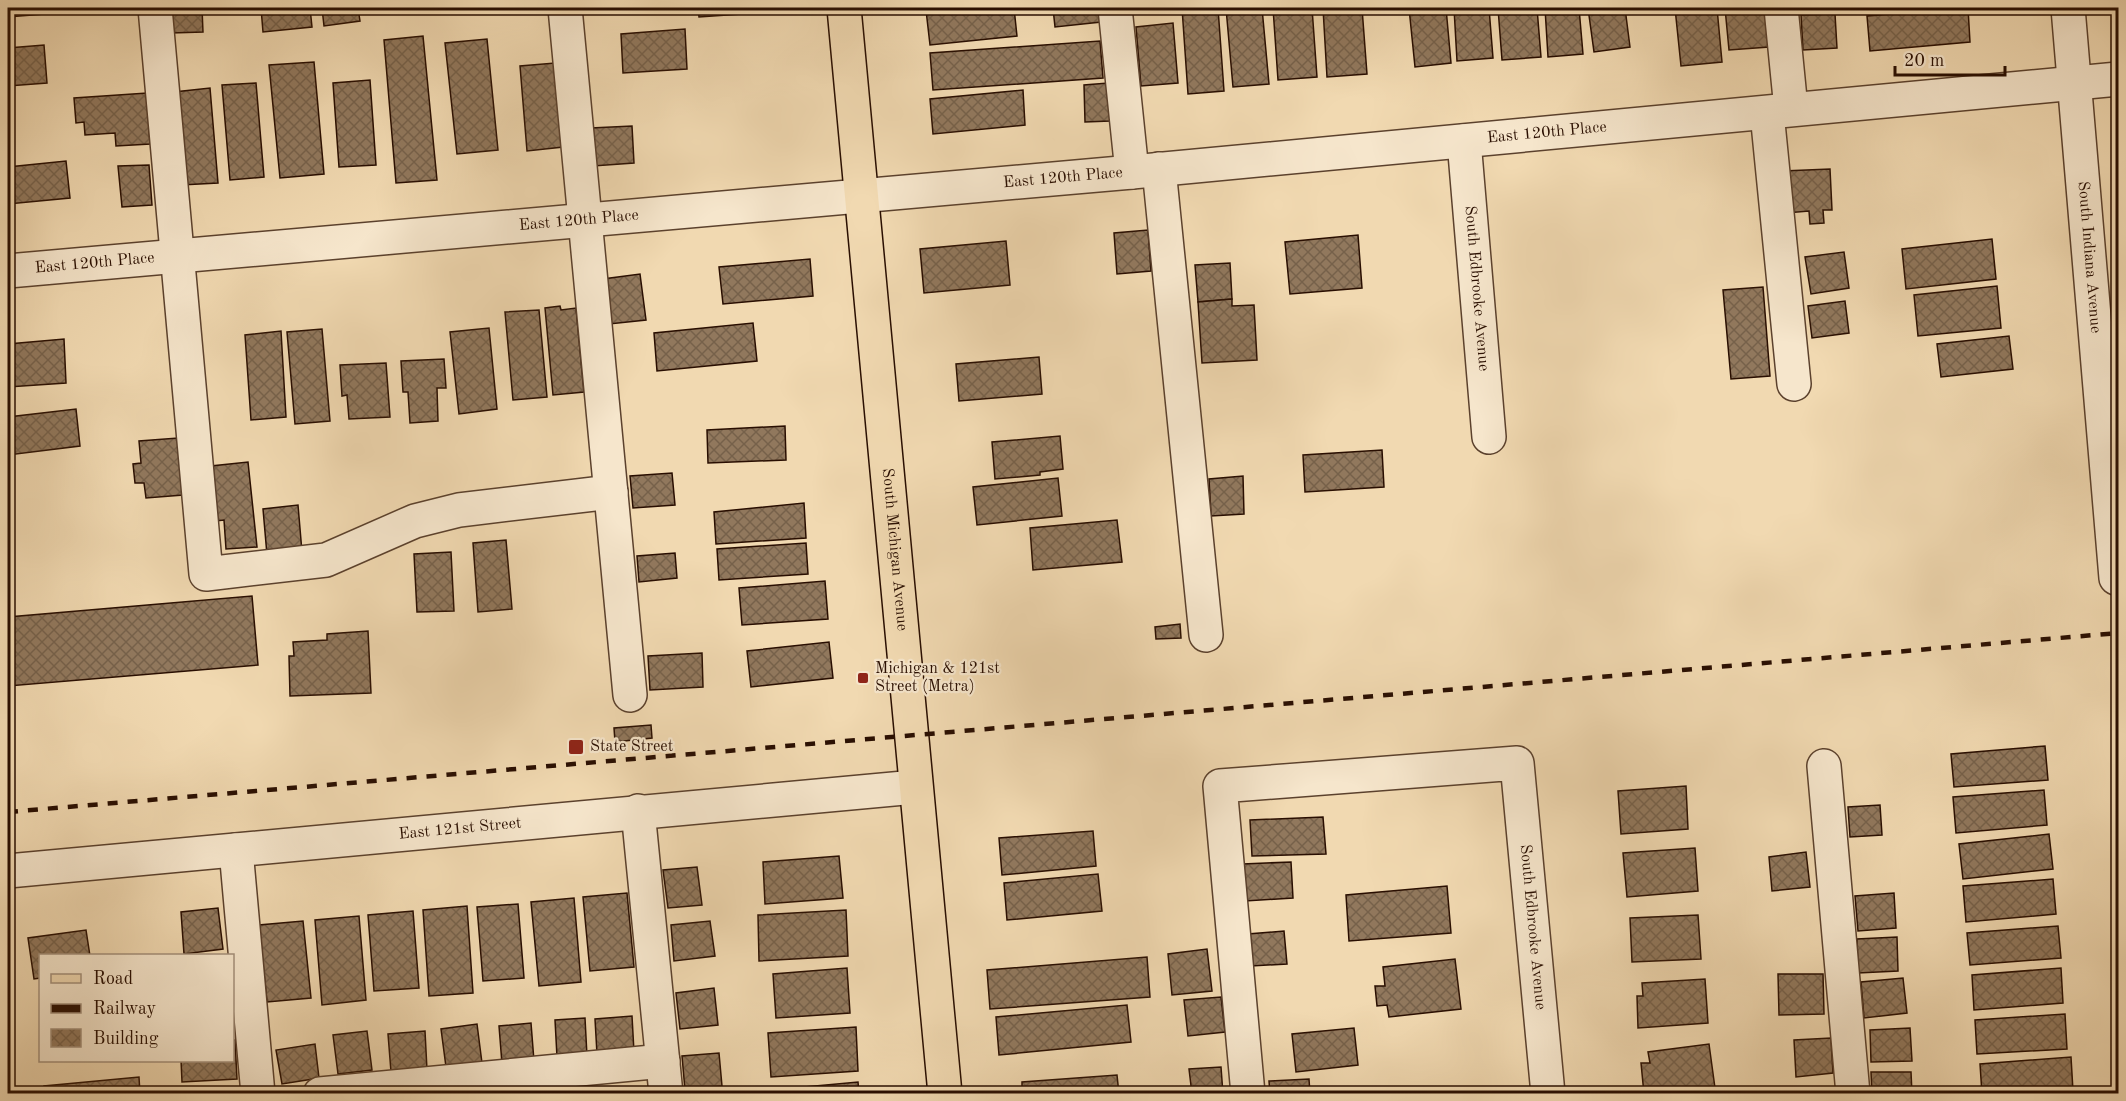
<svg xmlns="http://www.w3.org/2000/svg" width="2126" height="1101" font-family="'Old Standard TT',serif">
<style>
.building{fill:url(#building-cross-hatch);stroke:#290e01;stroke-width:1.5}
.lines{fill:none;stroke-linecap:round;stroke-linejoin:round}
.minor-casing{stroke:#5b412d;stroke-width:36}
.major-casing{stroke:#290e01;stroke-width:36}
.minor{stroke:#f6e6cc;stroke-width:33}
.major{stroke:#f1d9b1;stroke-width:33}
.rail{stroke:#290e01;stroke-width:4.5;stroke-dasharray:10 10;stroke-linecap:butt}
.poi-dot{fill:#8f2418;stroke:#f6e6cc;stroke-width:2}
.labels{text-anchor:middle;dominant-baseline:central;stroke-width:4.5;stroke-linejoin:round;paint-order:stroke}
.street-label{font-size:16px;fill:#290e01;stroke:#f6e6cc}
.poi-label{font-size:16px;fill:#290e01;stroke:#f6e6cc;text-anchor:start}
</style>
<defs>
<pattern id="building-cross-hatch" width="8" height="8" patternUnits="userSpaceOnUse" patternTransform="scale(1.5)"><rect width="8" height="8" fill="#91785d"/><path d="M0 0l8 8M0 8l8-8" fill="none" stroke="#76614a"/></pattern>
</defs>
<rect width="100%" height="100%" fill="#f1d9b1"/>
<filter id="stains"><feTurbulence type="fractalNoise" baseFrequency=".00333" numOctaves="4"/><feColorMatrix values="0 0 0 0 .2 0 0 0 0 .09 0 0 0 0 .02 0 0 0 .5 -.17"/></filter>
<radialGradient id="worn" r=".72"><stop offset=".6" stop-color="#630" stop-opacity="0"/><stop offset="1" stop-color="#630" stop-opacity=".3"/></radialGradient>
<g class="building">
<path d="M8,8H43L44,14L8,17Z"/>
<path d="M101,8H133V10L102,12Z"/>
<path d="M170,8H202L203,32L171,33Z"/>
<path d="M261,8H310L312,27L263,32Z"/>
<path d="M322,8H358L360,21L324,26Z"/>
<path d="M698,8H771L772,12L699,17Z"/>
<path d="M958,8H1014L1017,36L930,45L926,10Z"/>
<path d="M1053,8H1099L1101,22L1055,27Z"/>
<path d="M1182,8H1218L1224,91L1188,94Z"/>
<path d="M1226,8H1262L1269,84L1233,87Z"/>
<path d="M1273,8H1312L1317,77L1278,80Z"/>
<path d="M1323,8H1362L1367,74L1327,77Z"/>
<path d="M1409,8H1446L1451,63L1415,67Z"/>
<path d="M1454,8H1489L1493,58L1457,61Z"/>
<path d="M1498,8H1537L1541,57L1502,60Z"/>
<path d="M1545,8H1579L1583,54L1548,57Z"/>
<path d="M1588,8H1625L1630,47L1594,52Z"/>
<path d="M1675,8H1717L1722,62L1681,66Z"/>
<path d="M1725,8H1766L1769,47L1729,50Z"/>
<path d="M1968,8L1970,42L1870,51L1867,16Z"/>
<path d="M1835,14L1837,48L1803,50L1801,15Z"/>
<path d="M1173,23L1178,83L1141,86L1136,27Z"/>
<path d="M685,29L687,69L623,73L621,34Z"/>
<path d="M423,36L437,180L396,183L384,40Z"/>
<path d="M487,39L498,150L457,154L445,43Z"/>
<path d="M1100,41L1103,78L933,90L930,53Z"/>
<path d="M44,45L47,83L8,86V48Z"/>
<path d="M314,62L324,174L280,178L269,65Z"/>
<path d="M555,63L563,147L527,151L520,66Z"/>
<path d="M370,80L376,165L339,167L333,83Z"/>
<path d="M256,83L264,177L230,180L222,85Z"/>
<path d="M1108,83L1110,121L1085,122L1084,85Z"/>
<path d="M210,88L218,183L181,185L174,92Z"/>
<path d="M1023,90L1025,125L933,134L930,99Z"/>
<path d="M147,93L150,144L116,146L115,133L85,135L84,122L76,123L74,98Z"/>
<path d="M632,126L634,163L593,166L591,128Z"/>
<path d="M66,161L70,198L8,204V167Z"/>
<path d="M149,165L152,205L122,207L118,166Z"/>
<path d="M1830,169L1832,210H1823L1824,223L1810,224L1809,211L1786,213L1783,171Z"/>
<path d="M1148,230L1151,271L1117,274L1114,233Z"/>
<path d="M1358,235L1362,288L1290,294L1285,242Z"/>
<path d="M1992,239L1996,279L1906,289L1902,249Z"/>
<path d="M1006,241L1010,285L924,293L920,249Z"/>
<path d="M1844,252L1849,288L1811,294L1805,257Z"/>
<path d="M810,259L813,296L723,304L719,267Z"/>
<path d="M1230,263L1232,299L1198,302L1195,265Z"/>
<path d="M640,274L646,320L609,324L603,279Z"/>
<path d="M1997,286L2001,328L1918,336L1914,295Z"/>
<path d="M1763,287L1770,376L1731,379L1723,290Z"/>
<path d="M1232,299V306L1254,305L1257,360L1202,363L1198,302Z"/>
<path d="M1845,301L1849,333L1812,338L1808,306Z"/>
<path d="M560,306L561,310L576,308L584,392L553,395L545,308Z"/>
<path d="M539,310L547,397L513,400L505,312Z"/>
<path d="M753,323L757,361L657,371L654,333Z"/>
<path d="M489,328L497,409L459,414L450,332Z"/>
<path d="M322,329L330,421L295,424L287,332Z"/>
<path d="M281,331L286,417L251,420L245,335Z"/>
<path d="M2009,336L2013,369L1941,377L1937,344Z"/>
<path d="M64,339L66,383L8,387V344Z"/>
<path d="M1039,357L1042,394L959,401L956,364Z"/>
<path d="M444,359L446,388H437L438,421L410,423L408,392H403L401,361Z"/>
<path d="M386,363L390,417L349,419L347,395L342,396L340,365Z"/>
<path d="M76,409L80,446L8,455V417Z"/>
<path d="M785,426L786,460L708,463L707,430Z"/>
<path d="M1060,436L1063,469L1040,472V475L995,479L992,442Z"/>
<path d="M178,438L183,495L146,498L144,483H135L133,464L141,463L139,441Z"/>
<path d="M1382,450L1384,487L1305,492L1303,455Z"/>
<path d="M248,462L257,547L226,549L224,520L216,521L211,466Z"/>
<path d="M672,473L675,505L633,508L630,476Z"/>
<path d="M1243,476L1244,514L1211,516L1209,479Z"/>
<path d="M1058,478L1062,516L977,525L973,487Z"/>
<path d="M804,503L806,538L716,544L714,512Z"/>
<path d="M298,505L302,552L267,555L263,509Z"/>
<path d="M1117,520L1122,562L1033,570L1030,528Z"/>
<path d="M506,540L512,609L478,612L473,543Z"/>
<path d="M806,543L808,574L719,580L717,549Z"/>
<path d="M451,552L454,611L417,612L414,554Z"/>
<path d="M675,553L677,578L639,582L637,556Z"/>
<path d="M825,581L828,619L742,625L739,588Z"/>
<path d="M252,596L258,665L8,686V617Z"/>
<path d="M1180,624L1181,638L1156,639L1155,627Z"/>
<path d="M368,631L371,693L290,696L289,656H294L293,642L327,640V634Z"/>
<path d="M829,642L833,678L751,687L747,651Z"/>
<path d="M702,653L703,687L650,690L648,656Z"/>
<path d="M651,725L652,738L615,742L614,728Z"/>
<path d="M2045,746L2048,780L1954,787L1951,754Z"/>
<path d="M1686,786L1688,829L1621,834L1618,791Z"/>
<path d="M2044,790L2047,825L1956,833L1953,797Z"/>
<path d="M1880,805L1882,835L1850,837L1848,807Z"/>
<path d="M1323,817L1326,854L1252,856L1250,820Z"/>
<path d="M1093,831L1096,866L1002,875L999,838Z"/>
<path d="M2049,834L2053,869L1963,879L1959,844Z"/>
<path d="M1695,848L1698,891L1627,897L1623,853Z"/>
<path d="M1806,852L1810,887L1772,891L1769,857Z"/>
<path d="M839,856L843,898L765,904L763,862Z"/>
<path d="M1291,862L1293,898L1245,901L1243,864Z"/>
<path d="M697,867L702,905L668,908L663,870Z"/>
<path d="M1098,874L1102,911L1007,920L1004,883Z"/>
<path d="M2053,879L2056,914L1966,922L1963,886Z"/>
<path d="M1447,886L1451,933L1349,941L1346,895Z"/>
<path d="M627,893L634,967L590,971L583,897Z"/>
<path d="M1894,893L1896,928L1858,931L1855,896Z"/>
<path d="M574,898L581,982L539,986L531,902Z"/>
<path d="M518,904L524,978L483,981L477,907Z"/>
<path d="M467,906L473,993L429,996L423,910Z"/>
<path d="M218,908L223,949L184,954L181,912Z"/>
<path d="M846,910L848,956L759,961L758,915Z"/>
<path d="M413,911L419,988L374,991L368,915Z"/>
<path d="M1698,915L1701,959L1632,962L1630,918Z"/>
<path d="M359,916L366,1000L322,1005L315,920Z"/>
<path d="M303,921L311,998L267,1002L259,925Z"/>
<path d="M710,921L715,956L674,961L671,925Z"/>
<path d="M2058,926L2061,958L1970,965L1967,933Z"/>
<path d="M86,930L90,956H40V978L34,979L28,938Z"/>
<path d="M1284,931L1287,964L1251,966L1248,934Z"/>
<path d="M1897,937L1898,971L1858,973L1857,939Z"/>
<path d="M1207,949L1212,991L1172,995L1168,954Z"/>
<path d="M1147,957L1150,997L990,1009L987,970Z"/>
<path d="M1455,959L1461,1009L1389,1017L1387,1005L1377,1006L1375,986H1385L1383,967Z"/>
<path d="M847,968L850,1013L776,1018L773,974Z"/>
<path d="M2061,968L2063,1003L1974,1010L1972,975Z"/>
<path d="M1778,974H1823L1824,1014L1779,1015Z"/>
<path d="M1903,978L1907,1013L1864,1018L1861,982Z"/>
<path d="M1705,979L1708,1023L1638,1028L1637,996H1643L1642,983Z"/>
<path d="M714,988L718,1025L680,1029L676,993Z"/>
<path d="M1221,997L1225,1032L1188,1036L1184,1000Z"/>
<path d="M1127,1005L1131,1042L999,1055L996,1017Z"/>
<path d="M2065,1014L2067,1049L1977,1054L1975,1020Z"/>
<path d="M632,1016L634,1052L597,1054L595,1019Z"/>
<path d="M585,1018L587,1056L557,1057L555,1020Z"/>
<path d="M531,1023L534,1061L502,1064L499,1026Z"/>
<path d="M477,1024L482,1063L446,1067L441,1029Z"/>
<path d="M856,1027L858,1071L771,1077L768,1033Z"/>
<path d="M1354,1028L1358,1065L1296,1072L1292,1034Z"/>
<path d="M1910,1028L1912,1061L1871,1062L1870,1030Z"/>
<path d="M367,1031L372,1070L338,1074L333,1035Z"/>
<path d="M425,1031L427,1070L391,1072L388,1034Z"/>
<path d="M1831,1038L1833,1073L1796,1077L1794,1040Z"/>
<path d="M232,1040H235L237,1079L182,1082L181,1060H232Z"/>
<path d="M315,1044L319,1078L282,1084L276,1050Z"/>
<path d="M1709,1044L1715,1088L1644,1094L1641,1063H1650L1648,1052Z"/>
<path d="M719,1053L722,1086L685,1090L682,1056Z"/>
<path d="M2071,1057L2073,1091L1982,1094L1980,1064Z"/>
<path d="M1221,1067L1223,1094H1192L1189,1069Z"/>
<path d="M1871,1072H1911L1912,1094H1872Z"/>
<path d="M1117,1075L1119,1094H1022V1082Z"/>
<path d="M139,1077L140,1094H45L44,1086Z"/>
<path d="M1309,1079L1310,1094H1270L1269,1081Z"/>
<path d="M858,1082L859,1094H784L783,1089Z"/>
<path d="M643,1087L644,1094H608V1092Z"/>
</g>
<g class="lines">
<g class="minor-casing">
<g id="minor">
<path d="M155,8L206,574L326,560L415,521L459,510L611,492"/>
<path d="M565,8L630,695"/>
<path d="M1115,8L1132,172"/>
<path d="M1781,8L1791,109"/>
<path id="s1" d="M2068,8L2116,578"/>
<path d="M1767,113L1794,384"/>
<path id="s2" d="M1464,141L1489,437"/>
<path d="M1159,169L1206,635"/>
<path id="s3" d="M8,271L1132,172L2118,79"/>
<path d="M1824,766L1853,1094"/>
<path d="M638,811L666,1094"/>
<path d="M236,850L258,1094"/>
<path id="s4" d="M8,871L915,787"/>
<path d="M320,1094L663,1061"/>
<path id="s5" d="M1248,1094L1220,786L1517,763L1548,1094"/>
</g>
</g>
<g class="major-casing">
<g id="major">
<path id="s6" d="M844,8L945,1094"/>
</g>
</g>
<use href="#minor" class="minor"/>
<use href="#major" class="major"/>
<path class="rail" d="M8,812L2118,633"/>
</g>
<g class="poi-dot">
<rect x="857" y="672" width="12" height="12" rx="3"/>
<rect x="568" y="739" width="16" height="16" rx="3"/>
</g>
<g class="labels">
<g class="street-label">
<text stroke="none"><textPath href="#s3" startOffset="1545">East 120th Place</textPath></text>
<text stroke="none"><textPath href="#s3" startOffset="1059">East 120th Place</textPath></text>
<text stroke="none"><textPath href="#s3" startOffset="573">East 120th Place</textPath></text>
<text stroke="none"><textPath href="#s1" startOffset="250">South Indiana Avenue</textPath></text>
<text stroke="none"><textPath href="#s3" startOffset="87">East 120th Place</textPath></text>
<text stroke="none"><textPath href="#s2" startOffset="148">South Edbrooke Avenue</textPath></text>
<text stroke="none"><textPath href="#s6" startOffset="544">South Michigan Avenue</textPath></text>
<text stroke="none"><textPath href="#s4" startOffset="454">East 121st Street</textPath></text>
<text stroke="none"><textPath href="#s5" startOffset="772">South Edbrooke Avenue</textPath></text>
</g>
<g class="poi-label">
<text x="875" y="669">Michigan &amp; 121st<tspan x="875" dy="18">Street (Metra)</tspan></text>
<text x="590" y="747">State Street</text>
</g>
</g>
<rect width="2126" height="1101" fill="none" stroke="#f1d9b1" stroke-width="30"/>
<rect x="9" y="9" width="2108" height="1083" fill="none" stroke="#290e01" stroke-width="3"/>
<rect x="15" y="15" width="2096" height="1071" fill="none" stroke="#290e01" stroke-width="1.5"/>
<rect x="39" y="954" width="195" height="108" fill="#f6e6cc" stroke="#a4907b" stroke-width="1.5"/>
<rect x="51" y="974" width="30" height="9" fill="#f1d9b1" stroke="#a4907b" stroke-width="1.5"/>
<text x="93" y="984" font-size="18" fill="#290e01">Road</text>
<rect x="51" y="1004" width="30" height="9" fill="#290e01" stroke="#a4907b" stroke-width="1.5"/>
<text x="93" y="1014" font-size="18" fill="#290e01">Railway</text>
<rect x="51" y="1029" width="30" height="18" fill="url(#building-cross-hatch)" stroke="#a4907b" stroke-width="1.5"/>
<text x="93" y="1044" font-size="18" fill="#290e01">Building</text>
<path d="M1895 66v9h110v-9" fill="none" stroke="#290e01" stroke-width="3"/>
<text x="1904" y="66" font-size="18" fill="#290e01" stroke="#f6e6cc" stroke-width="4.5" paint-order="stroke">20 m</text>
<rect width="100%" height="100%" filter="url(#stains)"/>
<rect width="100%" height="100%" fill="url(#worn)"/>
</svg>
